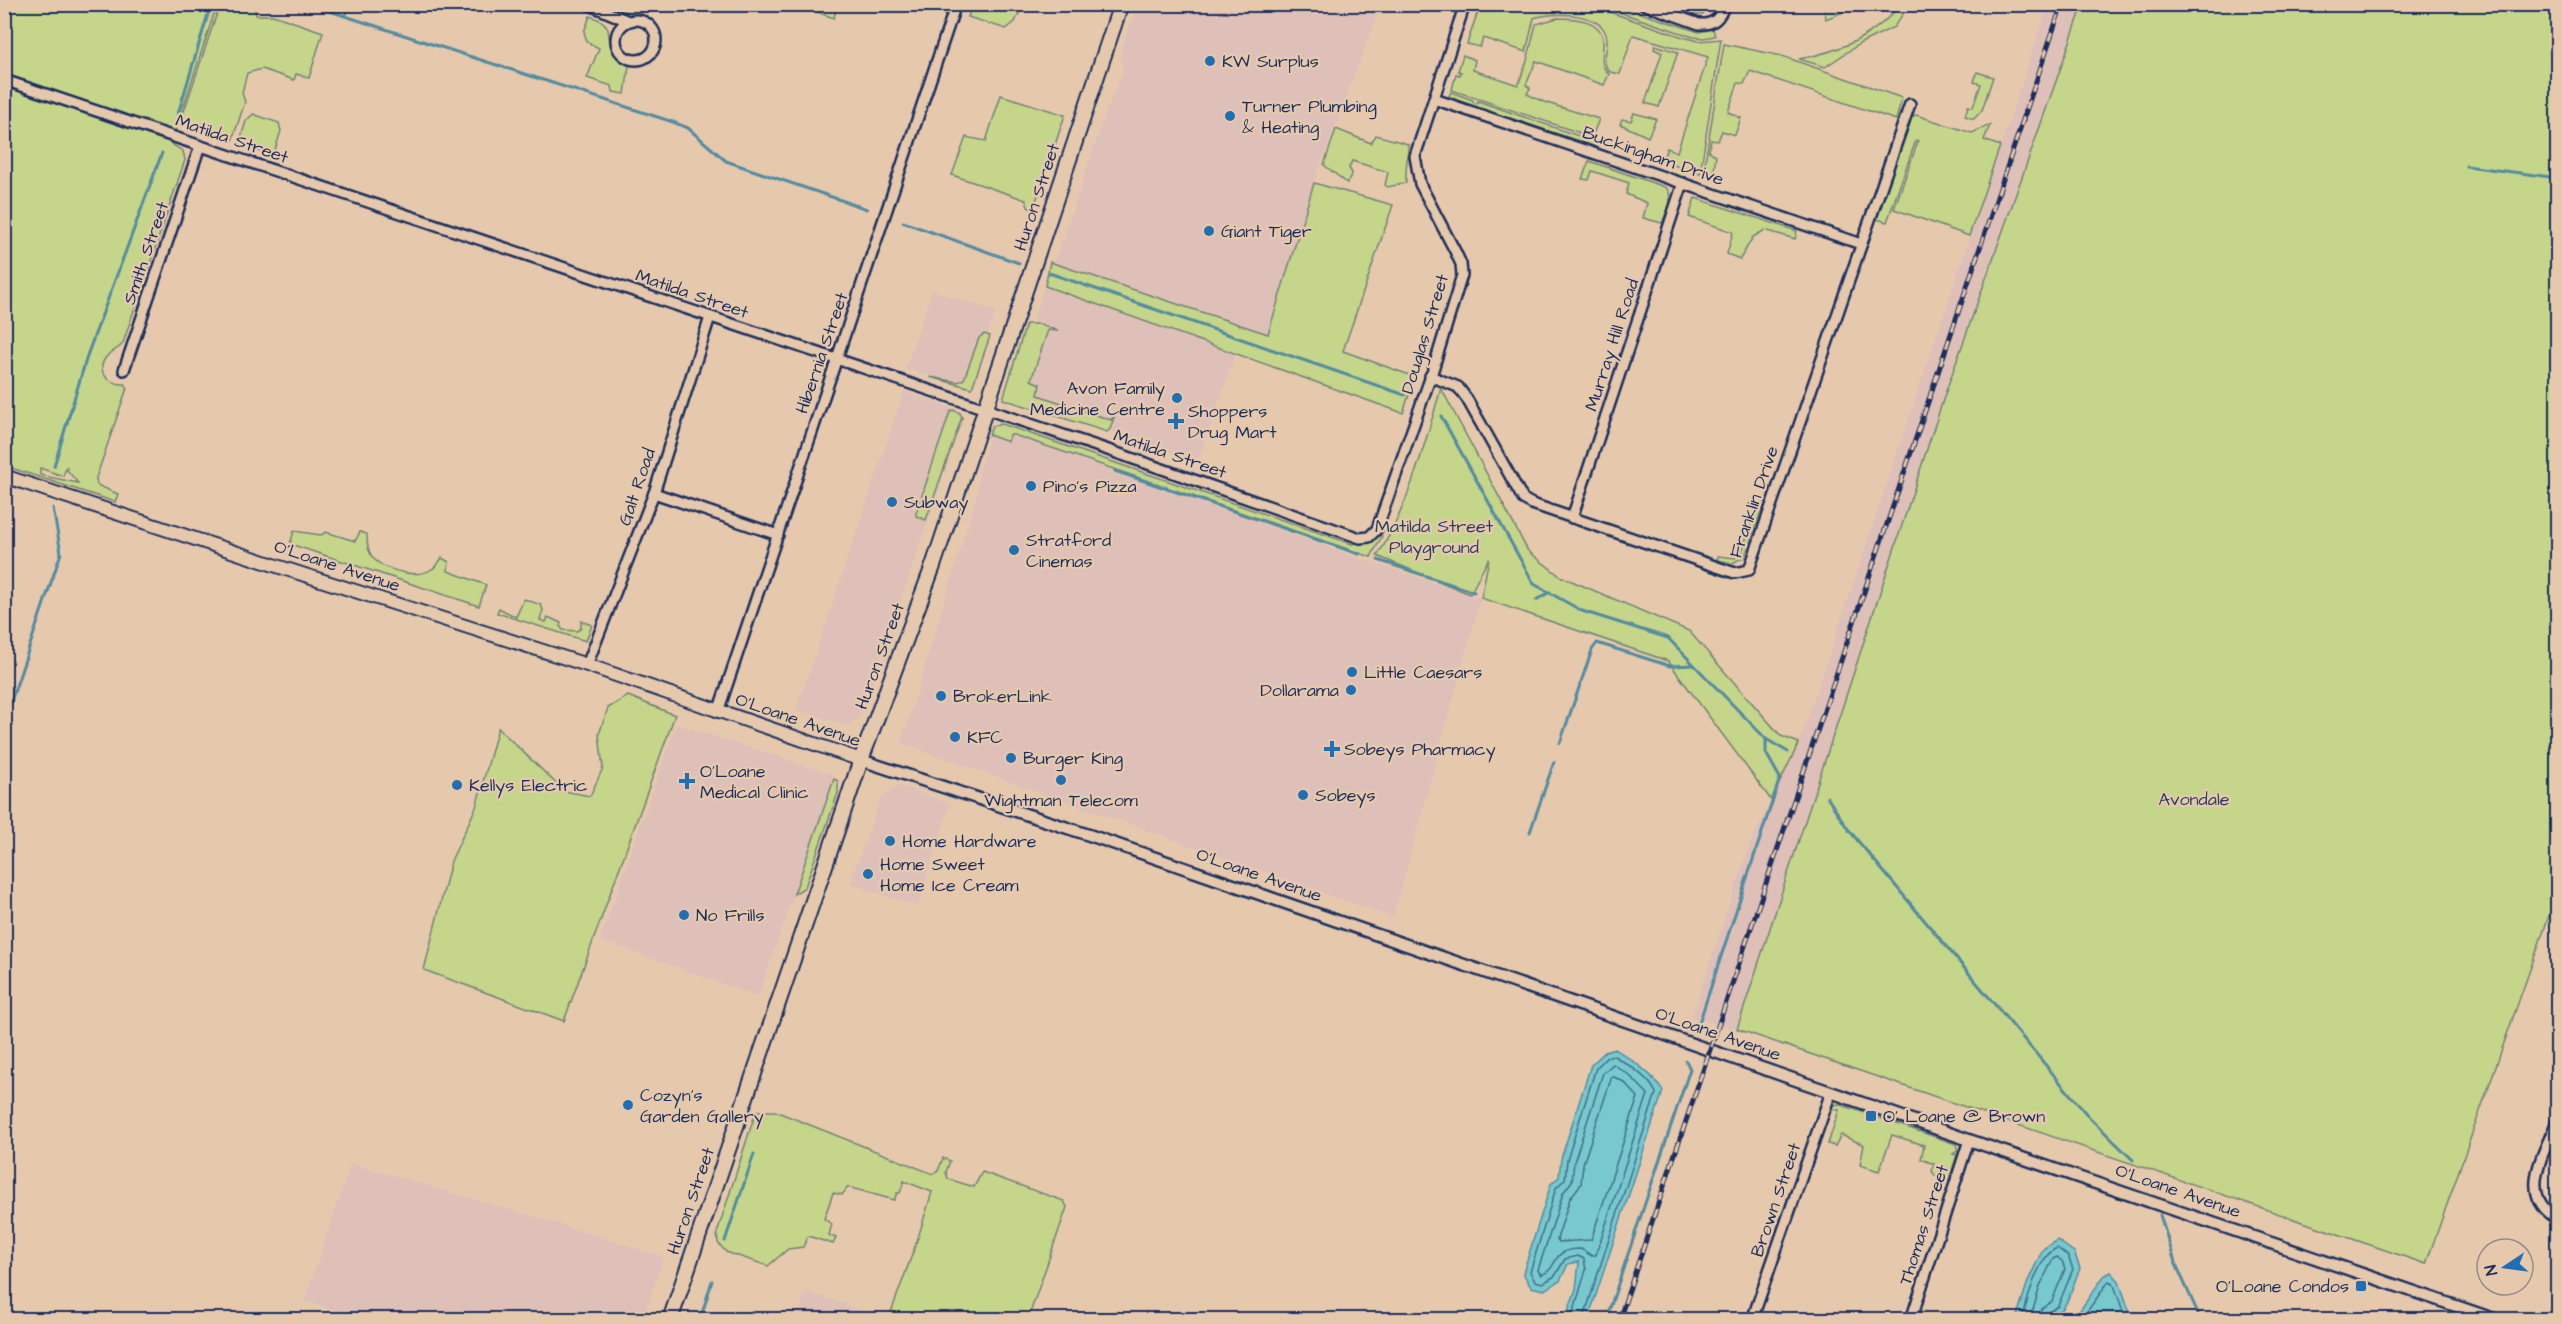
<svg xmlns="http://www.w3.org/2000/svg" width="2562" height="1324" font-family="'Architects Daughter',sans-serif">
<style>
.built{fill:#dfc0b9}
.green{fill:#c5d58a;stroke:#708274;stroke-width:1.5;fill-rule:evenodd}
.water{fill:#77c9ce;stroke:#528ba1;stroke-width:1.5}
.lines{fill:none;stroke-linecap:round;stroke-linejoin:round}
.shore{stroke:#406d8b;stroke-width:1.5}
.stream{stroke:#528ba1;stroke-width:3}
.minor-casing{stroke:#1b2f5e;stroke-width:14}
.tertiary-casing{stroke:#1b2f5e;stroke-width:15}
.secondary-casing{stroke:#1b2f5e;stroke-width:16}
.primary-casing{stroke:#1b2f5e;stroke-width:18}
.minor{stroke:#e6c9ad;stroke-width:9}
.tertiary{stroke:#e6c9ad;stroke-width:10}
.secondary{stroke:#e6c9ad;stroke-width:12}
.primary{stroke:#e6c9ad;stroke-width:14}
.rail-casing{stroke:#1b2f5e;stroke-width:5}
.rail{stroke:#e6c9ad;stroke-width:3;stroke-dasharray:9;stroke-linecap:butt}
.poi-dot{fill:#1f6fb2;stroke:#e6c9ad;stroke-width:2}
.labels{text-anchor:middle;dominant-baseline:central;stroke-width:4.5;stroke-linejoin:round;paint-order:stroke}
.poi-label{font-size:18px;fill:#1b2f5e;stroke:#e6c9ad;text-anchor:start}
.street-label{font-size:18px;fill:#1b2f5e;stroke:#e6c9ad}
.park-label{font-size:18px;fill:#2c4062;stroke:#e6c9ad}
</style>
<rect width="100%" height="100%" fill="#e6c9ad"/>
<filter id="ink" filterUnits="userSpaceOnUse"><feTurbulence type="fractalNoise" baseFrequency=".0167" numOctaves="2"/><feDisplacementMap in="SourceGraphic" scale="12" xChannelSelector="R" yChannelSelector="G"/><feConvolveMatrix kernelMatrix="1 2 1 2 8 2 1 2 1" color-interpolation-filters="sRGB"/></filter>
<g filter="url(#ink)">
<g class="built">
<path d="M1137,5H1381L1314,183L1269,334L1050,262L1057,257L1105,113L1123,71L1120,53Z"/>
<path d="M2048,5H2083L1945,394L1737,1029L1691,1018L1750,843L1799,743Z"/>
<path d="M1045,286L1236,353L1198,462L1007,395Z"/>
<path d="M932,290L996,311L970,389L905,369Z"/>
<path d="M904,391L960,411L963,418L866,703L859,717L849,726L796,710Z"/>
<path d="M994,427L1353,556L1481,598L1393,918L901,743L978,491V472Z"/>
<path d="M676,724L835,775L758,997L600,940Z"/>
<path d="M899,785L950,804L918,907L850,884L880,798Z"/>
<path d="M351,1163L566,1226L664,1257L643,1319H361L304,1301Z"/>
<path d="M806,1291L888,1319H796Z"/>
</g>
<g class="green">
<path d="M1901,4L1909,5L1894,27L1861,43L1825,67L1799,59C1840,51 1873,38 1901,4Z"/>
<path d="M4,5H217L171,144L183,151L185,160L123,343C119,350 112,350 107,356C94,371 109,385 125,384L127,388L96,478L97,485L118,494L115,502L5,466ZM67,466V470L78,483L40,475V468L63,476Z"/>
<path d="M225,5H254L256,15H273L323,32L309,78L296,74L294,80L262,69L247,73L242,93L245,102L232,141L180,123L219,7Z"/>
<path d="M604,5H643L640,14H635Z"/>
<path d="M797,5H837L834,18Z"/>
<path d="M972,5V4L1023,5L1015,22L1006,29L968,17Z"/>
<path d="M1480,5H1589L1683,37L1699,41L1721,39L1700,174L1662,161L1667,148L1677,152L1708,57L1633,35L1620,74L1610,72C1600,62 1608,52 1607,40C1606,11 1553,12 1534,18L1526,52L1483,38L1480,47L1467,44Z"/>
<path d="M1598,5H1616L1699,32L1713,29L1715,36L1704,38L1693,37Z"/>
<path d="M1662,5H1681L1688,7L1690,5H1708L1703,15H1695Z"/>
<path d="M1824,5V4L1854,5L1850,9L1826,19Z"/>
<path d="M2083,5H2557V893L2426,1264L1737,1029L1945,394Z"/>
<path d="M590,16C618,25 603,35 614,53C618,58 623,62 629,66L625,94L613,92L612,86L587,78L599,48L587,42L584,32Z"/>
<path d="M1557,18C1574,18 1603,19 1603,42C1604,55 1598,64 1609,74L1604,85L1536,61L1526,85L1530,88L1527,94L1544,102L1599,119L1592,137L1452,90L1456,74L1460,75L1461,72L1458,71L1463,55L1475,60L1473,70L1518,85L1527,61L1536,24Z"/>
<path d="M1724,44L1782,56L1902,98L1896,120L1750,71L1744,84L1738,83L1728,112L1741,118L1735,135L1722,131L1718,141L1711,140L1709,151L1716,156L1713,178L1703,175Z"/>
<path d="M1655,45L1678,52L1659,107L1645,103L1662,53L1654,49Z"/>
<path d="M1977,72L1993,77L1982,110L1974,119L1965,116L1968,106L1973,107L1981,84L1974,82Z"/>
<path d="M1451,92L1473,100V102L1477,104L1478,101L1596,142L1594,146L1459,101L1449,96Z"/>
<path d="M1001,95L1065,115L1033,210L1028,207L1026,200L952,175L966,137L986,141Z"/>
<path d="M1634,113L1656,119L1648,137L1620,124L1622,119L1631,121Z"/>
<path d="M253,114L279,123L281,131L273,156L239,144L246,121Z"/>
<path d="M1916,115L1972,133L1990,125L1984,140L2000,146L1969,236L1894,209L1918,141L1916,140L1887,222L1877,219L1911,117Z"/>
<path d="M1336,129L1371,143L1376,135L1408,144C1408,157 1405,171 1406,183L1388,187L1385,185L1388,172L1352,161L1349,168L1352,173L1347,183L1324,165Z"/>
<path d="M1589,161L1665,187L1669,191L1670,203L1662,223L1643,218L1647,203L1626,194L1629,183L1592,171L1589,180L1582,179Z"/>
<path d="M1314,183L1393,205L1343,351L1415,377L1403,413L1045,286L1050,262L1268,334Z"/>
<path d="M1695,198L1797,231L1795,239L1765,230L1753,237L1740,259L1727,254L1733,232L1689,217Z"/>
<path d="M1026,324H1040L1058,331L1048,330L1031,380L1040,384L1038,395L1111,420L1116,412L1110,429L1107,432L1003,399Z"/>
<path d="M984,334L990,336L972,388L930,377L958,382L964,379L979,338Z"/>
<path d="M1441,388L1528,551L1560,576L1689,631L1781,736L1799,743L1771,800L1668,661L1481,598L1489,558L1470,594L1377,556C1407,512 1426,440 1441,388Z"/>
<path d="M953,410L960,413L962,417L926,520L916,516V513L950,412Z"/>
<path d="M1002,424L1352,544L1373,540L1380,535L1382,536L1371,557L1014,435H1010L1008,442L989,435L992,426Z"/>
<path d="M1758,503L1763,506L1745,556L1733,563L1717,560L1718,556L1735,558L1742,551Z"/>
<path d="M294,531L321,535L326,532L355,541L360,532L367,534C367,544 368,554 376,561C389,571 417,579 432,569C436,567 439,562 442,558L449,562L448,571L486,585L479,606L290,544Z"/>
<path d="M524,599L541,605L543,610L540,620L546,622L548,617L561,623L560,626L563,630L577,631L581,628V621L592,625L586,641L497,613L499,608L516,617Z"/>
<path d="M628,696L675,715L564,1021L424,970L451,861L476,807L498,728L564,791L590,796L603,768L599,734L608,708Z"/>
<path d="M834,779L838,781V793L805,887L794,894Z"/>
<path d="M1839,1104L1956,1144L1958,1151L1953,1154L1957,1155L1949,1180L1935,1176L1932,1171L1934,1164L1921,1159L1924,1145L1892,1135L1879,1171L1860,1165L1864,1145L1841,1135L1835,1146L1828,1144L1839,1110L1831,1109L1833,1105Z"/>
<path d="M756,1111H775L933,1174L938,1171L943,1158L950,1161L946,1172L948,1179L974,1187L982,1172L1064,1201L1067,1207L1028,1319H893L890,1315L917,1241L932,1192L904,1181L900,1193H897L894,1200L848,1187L842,1195L833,1193L824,1219L832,1224L829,1235L836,1238L833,1244L808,1236L803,1247L788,1249L768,1266L726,1252L718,1243L717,1233Z"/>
</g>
<g class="water">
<path d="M1615,1049C1633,1061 1652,1073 1663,1091L1588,1319H1565L1576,1289L1579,1262L1568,1264L1560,1281L1544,1290L1531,1287L1523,1273L1551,1184L1559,1177L1561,1159L1591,1065L1605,1052Z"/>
<path d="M2057,1240L2074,1252L2080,1268C2062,1313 2068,1320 2016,1319L2028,1281L2043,1249Z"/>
<path d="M2111,1272L2119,1281L2132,1319H2074L2104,1276Z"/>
</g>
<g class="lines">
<g class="shore">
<path d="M1613,1064L1629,1075L1648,1094L1596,1255L1592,1256L1581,1249C1548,1249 1561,1268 1541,1275L1538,1270L1563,1193L1572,1181L1574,1162L1603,1073Z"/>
<path d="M1612,1076L1624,1082L1638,1097L1591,1240L1559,1242L1557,1239L1570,1198L1581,1184L1583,1164Z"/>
<path d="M1571,1320L1586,1270L1584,1259L1578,1256L1565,1259L1555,1276L1543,1283L1535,1281L1530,1272L1556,1188L1565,1179L1567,1160L1596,1068L1607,1057L1614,1056C1628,1064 1649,1077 1656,1093L1583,1320"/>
<path d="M2022,1320C2028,1299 2037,1257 2057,1248L2068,1256L2073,1269L2058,1306L2047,1313L2045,1320"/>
<path d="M2030,1320L2040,1286L2053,1259L2057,1257L2062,1261L2065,1269L2052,1301L2041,1309L2038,1320"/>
<path d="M2081,1320L2109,1281L2114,1285L2126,1320"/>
</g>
<g class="stream">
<path d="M308,4L670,121L688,128L726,161L867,209"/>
<path d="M345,16L349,4"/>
<path d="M178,114L211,4"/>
<path d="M2466,166L2558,178"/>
<path d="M903,222L1019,263"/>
<path d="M1049,273L1405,395"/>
<path d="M1441,416L1534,584L1582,611L1668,638L1766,739L1788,752"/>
<path d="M54,466L88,353L162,153"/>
<path d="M1115,471L1359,554"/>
<path d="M1378,560L1474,592"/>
<path d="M1536,600L1550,592"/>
<path d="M4,722L61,553L53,508"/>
<path d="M1560,743L1592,650L1597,643L1670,666L1694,665"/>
<path d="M1827,797L1848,829L2089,1117L2133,1160"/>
<path d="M1530,832L1554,762"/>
<path d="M1698,1026L1780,778L1766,753V739"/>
<path d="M2160,1215L2175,1262L2201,1320"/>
<path d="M725,1241L754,1154"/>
<path d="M700,1320L712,1281"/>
<path d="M1606,1320L1690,1069L1686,1061"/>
</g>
<g class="minor-casing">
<g id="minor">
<path d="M588,4L628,21"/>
<path d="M1643,4L1699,24C1714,25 1720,18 1725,4"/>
<circle cx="636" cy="40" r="20"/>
<path d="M4,80L1111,451L1360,538L1369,537L1377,529L1432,373L1462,275L1461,264L1455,251L1420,184L1415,156L1465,4"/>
<path d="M1434,99L1861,244"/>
<path d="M124,370L200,146"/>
<path d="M1430,376L1458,387L1467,399L1523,499L1532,504L1735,573L1749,570L1910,104"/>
<path d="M654,493L778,535"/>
<path d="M1572,518L1683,183"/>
<path d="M587,665L654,493L710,317"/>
<path d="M718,712L956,4"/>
<path d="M2558,1119C2544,1154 2516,1195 2558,1219"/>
<path d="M1752,1320L1831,1092"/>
<path d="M1911,1320L1969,1140"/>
</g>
</g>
<g class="tertiary-casing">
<path id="tertiary" d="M861,760L1095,837L1969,1140L2497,1320"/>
</g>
<g class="secondary-casing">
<path id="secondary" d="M4,476L283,568L587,665L861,760"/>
</g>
<g class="primary-casing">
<path id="primary" d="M670,1320L861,760L933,566L1121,4"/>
</g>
<use href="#minor" class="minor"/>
<use href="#tertiary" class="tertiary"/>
<use href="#secondary" class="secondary"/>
<use href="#primary" class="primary"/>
<g class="rail-casing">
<path id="rail" d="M1619,1320L2062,4"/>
</g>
<use href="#rail" class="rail"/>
</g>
</g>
<g class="poi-dot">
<circle cx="1210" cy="61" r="6"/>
<circle cx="1230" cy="116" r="6"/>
<circle cx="1209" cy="231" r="6"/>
<circle cx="1177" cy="398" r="6"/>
<path d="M1173 412h6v6h6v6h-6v6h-6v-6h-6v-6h6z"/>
<circle cx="1031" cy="486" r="6"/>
<circle cx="892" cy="502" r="6"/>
<circle cx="1014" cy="550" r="6"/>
<circle cx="1352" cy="672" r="6"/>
<circle cx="1351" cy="690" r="6"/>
<circle cx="941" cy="696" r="6"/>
<circle cx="955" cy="737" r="6"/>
<path d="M1329 740h6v6h6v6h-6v6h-6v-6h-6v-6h6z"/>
<circle cx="1011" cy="758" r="6"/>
<circle cx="1061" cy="780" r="6"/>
<path d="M684 772h6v6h6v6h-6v6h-6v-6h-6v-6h6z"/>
<circle cx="457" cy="785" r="6"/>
<circle cx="1303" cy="795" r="6"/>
<circle cx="890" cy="841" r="6"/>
<circle cx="868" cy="874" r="6"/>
<circle cx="684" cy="915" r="6"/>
<circle cx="628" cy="1105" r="6"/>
<rect x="1865" y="1110" width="12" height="12" rx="3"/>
<rect x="2355" y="1280" width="12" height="12" rx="3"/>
</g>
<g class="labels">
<g class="poi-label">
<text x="1222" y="61">KW Surplus</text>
<text x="1242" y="106">Turner Plumbing<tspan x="1242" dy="21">&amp; Heating</tspan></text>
<text x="1221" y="231">Giant Tiger</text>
<text x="1165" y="388" text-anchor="end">Avon Family<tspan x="1165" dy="21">Medicine Centre</tspan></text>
<text x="1188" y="411">Shoppers<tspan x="1188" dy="21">Drug Mart</tspan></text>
<text x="1043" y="486">Pino's Pizza</text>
<text x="904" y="502">Subway</text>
<text x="1026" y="540">Stratford<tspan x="1026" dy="21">Cinemas</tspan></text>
<text x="1364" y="672">Little Caesars</text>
<text x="1339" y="690" text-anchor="end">Dollarama</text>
<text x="953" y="696">BrokerLink</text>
<text x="967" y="737">KFC</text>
<text x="1344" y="749">Sobeys Pharmacy</text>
<text x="1023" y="758">Burger King</text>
<text x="700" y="771">O'Loane<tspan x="700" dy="21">Medical Clinic</tspan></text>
<text x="469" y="785">Kellys Electric</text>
<text x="1315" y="795">Sobeys</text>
<text x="1061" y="800" text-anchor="middle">Wightman Telecom</text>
<text x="902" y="841">Home Hardware</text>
<text x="880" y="864">Home Sweet<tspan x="880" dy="21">Home Ice Cream</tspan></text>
<text x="696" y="915">No Frills</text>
<text x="640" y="1095">Cozyn's<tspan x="640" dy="21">Garden Gallery</tspan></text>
<text x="1883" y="1116">O' Loane @ Brown</text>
<text x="2349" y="1286" text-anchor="end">O'Loane Condos</text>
</g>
<g class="street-label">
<text transform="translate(232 139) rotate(19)">Matilda Street</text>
<text transform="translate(1653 156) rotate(19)">Buckingham Drive</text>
<text transform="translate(1037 197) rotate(-72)">Huron Street</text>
<text transform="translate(146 253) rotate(-71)">Smith Street</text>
<text transform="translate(692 294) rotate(19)">Matilda Street</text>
<text transform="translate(1425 334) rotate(-73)">Douglas Street</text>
<text transform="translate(1612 345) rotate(-72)">Murray Hill Road</text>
<text transform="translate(822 353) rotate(-71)">Hibernia Street</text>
<text transform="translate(1170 454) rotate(19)">Matilda Street</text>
<text transform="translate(637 487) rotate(-71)">Galt Road</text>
<text transform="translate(1754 502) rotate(-71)">Franklin Drive</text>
<text transform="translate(337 566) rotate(18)">O'Loane Avenue</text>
<text transform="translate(880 656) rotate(-70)">Huron Street</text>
<text transform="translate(798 720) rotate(19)">O'Loane Avenue</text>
<text transform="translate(1259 875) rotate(19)">O'Loane Avenue</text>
<text transform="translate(1718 1034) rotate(19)">O'Loane Avenue</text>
<text transform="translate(2178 1191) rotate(19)">O'Loane Avenue</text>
<text transform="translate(1776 1200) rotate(-71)">Brown Street</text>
<text transform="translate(691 1201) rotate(-71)">Huron Street</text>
<text transform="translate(1924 1225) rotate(-72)">Thomas Street</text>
</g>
<g class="park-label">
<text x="1434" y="526">Matilda Street<tspan x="1434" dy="21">Playground</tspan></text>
<text x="2194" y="799">Avondale</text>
</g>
</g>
<rect width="2562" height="1324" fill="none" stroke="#e6c9ad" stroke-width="24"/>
<rect x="12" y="12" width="2538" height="1300" fill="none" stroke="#1b2f5e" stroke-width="2" filter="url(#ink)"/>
<g transform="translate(2505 1267) rotate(257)"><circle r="28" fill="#e6c9ad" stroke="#958b8d" stroke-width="1.5"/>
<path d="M0-4.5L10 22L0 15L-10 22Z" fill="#1f6fb2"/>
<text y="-9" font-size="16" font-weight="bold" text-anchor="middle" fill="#1b2f5e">N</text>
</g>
</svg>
